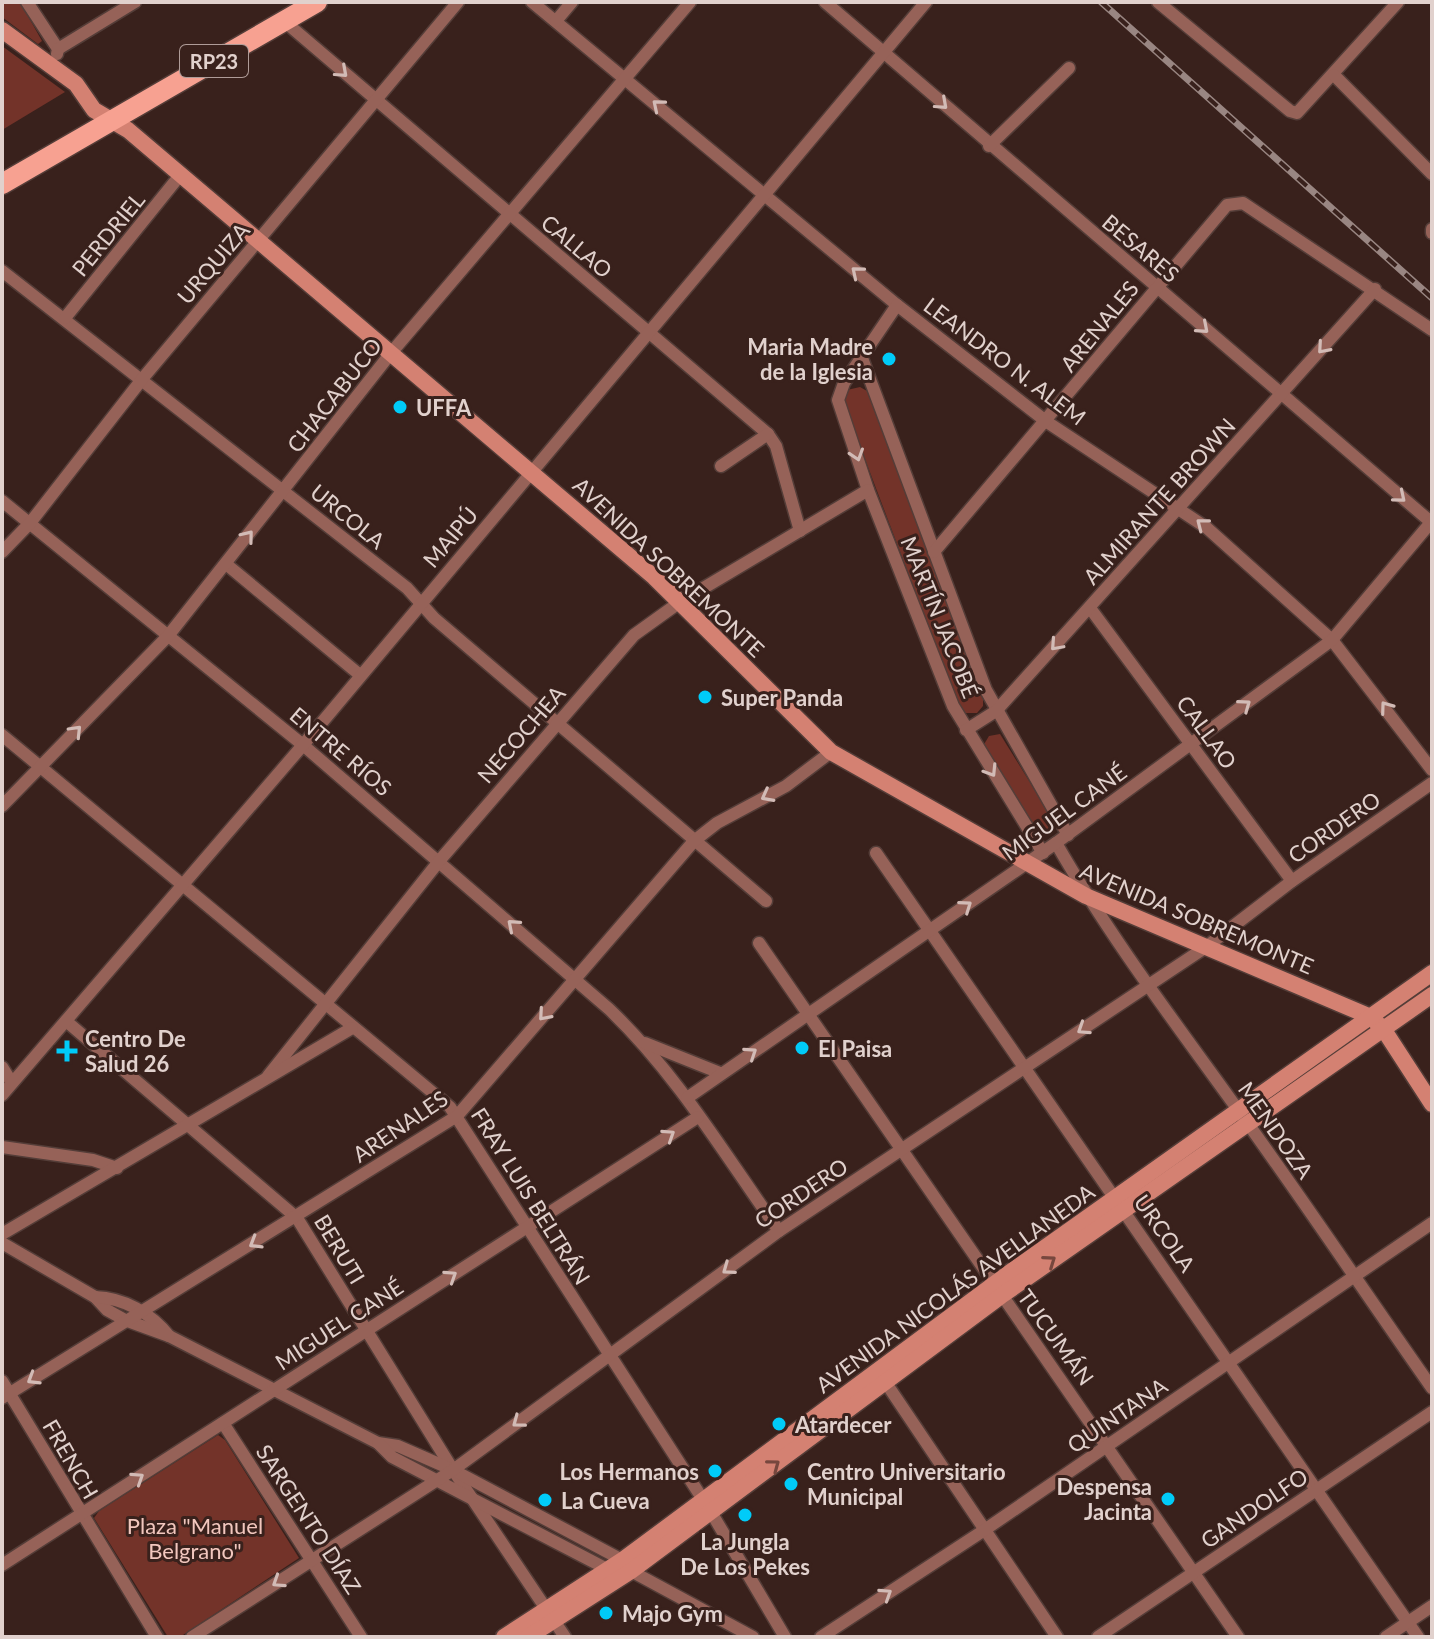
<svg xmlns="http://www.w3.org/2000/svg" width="1434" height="1639" font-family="Lato,sans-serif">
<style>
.green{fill:#733329}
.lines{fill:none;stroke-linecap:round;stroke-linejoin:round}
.street-casing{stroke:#543d38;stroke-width:15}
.secondary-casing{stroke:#543d38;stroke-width:19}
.primary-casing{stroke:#543d38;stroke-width:23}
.street{stroke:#966258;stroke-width:12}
.secondary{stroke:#d48172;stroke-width:16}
.primary{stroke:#f7a191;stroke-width:20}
.rail-casing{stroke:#998682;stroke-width:7}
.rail{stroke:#39211c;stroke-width:4;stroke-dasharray:12;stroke-linecap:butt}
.oneway{stroke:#d2bbb6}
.oneway2{stroke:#77473e}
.poi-dot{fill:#00cbf8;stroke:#39211c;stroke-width:3}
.labels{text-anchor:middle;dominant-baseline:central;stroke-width:6;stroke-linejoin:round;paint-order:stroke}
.shield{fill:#39211c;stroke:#af9c98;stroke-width:2}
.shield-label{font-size:20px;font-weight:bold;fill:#e1d1cd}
.street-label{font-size:22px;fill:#e1d1cd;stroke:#39211c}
.poi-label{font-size:22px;font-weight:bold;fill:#e1d1cd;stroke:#39211c;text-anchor:start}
.park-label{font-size:22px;fill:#f2c7be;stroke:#39211c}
</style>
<rect width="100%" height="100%" fill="#39211c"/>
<g class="green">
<path d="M2,2H20L42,41L38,44L2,17Z"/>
<path d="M2,46L65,92L2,130Z"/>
<path d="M860,387L867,391L983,696V706L977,713H965L958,705L843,401L847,390Z"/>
<path d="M1000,734L1054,821L1055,830L1049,835L1038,836L983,746L989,736Z"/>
<path d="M218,1435L225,1440L299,1558L180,1637H168L94,1518L99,1511Z"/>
</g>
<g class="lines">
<g class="street-casing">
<g id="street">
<path d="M27,2L58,49L57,54"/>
<path d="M532,2L897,305L1047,422L1207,528L1332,640L1432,770"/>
<path d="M825,2L1432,523"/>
<path d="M1158,2L1290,111L1297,113L1398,2"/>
<path d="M284,21L768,434L776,446L800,531"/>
<path d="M556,21L572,2"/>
<path d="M58,49L135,2"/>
<path d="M1334,75L1432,174"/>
<path d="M989,146L1069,68"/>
<path d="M1432,229V233"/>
<path d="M2,271L407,588L434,618L766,901"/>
<path d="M897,305L844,383L838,400L868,490L953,706L1043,853"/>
<path d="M65,318L181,174"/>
<path d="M862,358L986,690L1068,835"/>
<path d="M721,466L768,434"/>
<path d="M2,501L303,745L609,1009C677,1074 725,1155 779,1231"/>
<path d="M2,552L30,523L143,378L458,2"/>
<path d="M934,552L1227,205L1243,203L1432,330"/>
<path d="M226,564L360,675"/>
<path d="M1090,608L1292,881"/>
<path d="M966,730L996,711L1375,289"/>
<path d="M2,735L450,1107L711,1512L785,1637"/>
<path d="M2,806L168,636L391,353L690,2"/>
<path d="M1056,843C1111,939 1177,1025 1241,1114C1306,1204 1368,1297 1432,1388"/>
<path d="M876,853L1418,1637"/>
<path d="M759,943L1238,1637"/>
<path d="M66,1021L297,1218L453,1470L565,1637"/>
<path d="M645,1043L720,1073"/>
<path d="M2,1067L12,1083"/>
<path d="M268,1076L440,860L634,635L680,602L868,490"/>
<path d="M2,1095L303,745L926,2"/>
<path d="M687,1098L1056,843L1332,640L1432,521"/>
<path d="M2,1147L93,1160L117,1168"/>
<path d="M2,1234L352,1028"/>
<path d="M2,1243L95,1297L107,1310L125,1320L169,1336L378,1443L398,1446L453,1470L626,1562"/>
<path d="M95,1297C124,1298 151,1313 169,1336"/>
<path d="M882,1377L1057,1637"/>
<path d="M2,1381L157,1637"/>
<path d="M2,1398L457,1116L694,841L717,823L786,786L831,752"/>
<path d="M223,1423L361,1637"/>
<path d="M378,1443L392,1457L609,1570L631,1571L753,1637"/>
<path d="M2,1565L698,1117"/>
<path d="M192,1637L453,1470L779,1231L1206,947L1292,881L1432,783"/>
<path d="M821,1637L983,1531L1432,1223"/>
<path d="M1098,1637L1432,1412"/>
<path d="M1386,1637L1432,1606"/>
</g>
</g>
<g class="secondary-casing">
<g id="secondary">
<path d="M2,30L76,84L94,110L128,130L654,577L831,752L1086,896L1371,1017L1384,1030L1432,1104"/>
<path d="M504,1637L624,1559L1009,1273L1432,973"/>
<path d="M528,1637L631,1571L1001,1296L1432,995"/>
</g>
</g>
<g class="primary-casing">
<path id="primary" d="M2,184L317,2"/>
</g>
<use href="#street" class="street"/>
<use href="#secondary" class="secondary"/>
<use href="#primary" class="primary"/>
<g class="rail-casing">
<path id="rail" d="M1101,2L1432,298"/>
</g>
<use href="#rail" class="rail"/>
</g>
<defs><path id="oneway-chevron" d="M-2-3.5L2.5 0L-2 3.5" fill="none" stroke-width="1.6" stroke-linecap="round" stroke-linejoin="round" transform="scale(2)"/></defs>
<g class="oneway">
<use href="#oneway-chevron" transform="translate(342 72) rotate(42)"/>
<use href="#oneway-chevron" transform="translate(942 104) rotate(42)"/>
<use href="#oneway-chevron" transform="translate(658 105) rotate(-140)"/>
<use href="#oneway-chevron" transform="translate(857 272) rotate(-140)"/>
<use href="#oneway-chevron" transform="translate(1203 328) rotate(41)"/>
<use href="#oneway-chevron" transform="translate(1323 348) rotate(131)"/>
<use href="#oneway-chevron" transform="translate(857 455) rotate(72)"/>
<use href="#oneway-chevron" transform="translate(1400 497) rotate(40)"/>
<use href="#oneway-chevron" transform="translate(1202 524) rotate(-142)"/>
<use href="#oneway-chevron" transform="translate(248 536) rotate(-51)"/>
<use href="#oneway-chevron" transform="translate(1056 645) rotate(132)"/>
<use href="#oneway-chevron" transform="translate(1245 705) rotate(-36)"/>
<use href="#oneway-chevron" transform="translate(1386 707) rotate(-126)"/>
<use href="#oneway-chevron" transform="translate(76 731) rotate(-46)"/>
<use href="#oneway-chevron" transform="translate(991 771) rotate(58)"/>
<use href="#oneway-chevron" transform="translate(767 796) rotate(152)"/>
<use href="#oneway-chevron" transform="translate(966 906) rotate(-35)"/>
<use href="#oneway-chevron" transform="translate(513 925) rotate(-139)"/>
<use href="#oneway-chevron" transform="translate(544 1015) rotate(131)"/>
<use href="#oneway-chevron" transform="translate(1083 1029) rotate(147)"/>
<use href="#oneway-chevron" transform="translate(751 1053) rotate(-34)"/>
<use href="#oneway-chevron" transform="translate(669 1135) rotate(-33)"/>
<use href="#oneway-chevron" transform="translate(255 1243) rotate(149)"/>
<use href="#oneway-chevron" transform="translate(728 1269) rotate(144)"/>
<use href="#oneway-chevron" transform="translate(451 1276) rotate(-33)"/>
<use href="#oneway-chevron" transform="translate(33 1379) rotate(148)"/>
<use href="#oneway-chevron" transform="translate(518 1422) rotate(143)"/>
<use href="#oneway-chevron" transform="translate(138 1478) rotate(-33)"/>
<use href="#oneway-chevron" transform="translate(278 1582) rotate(147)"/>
<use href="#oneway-chevron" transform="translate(886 1594) rotate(-33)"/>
</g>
<g class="oneway2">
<use href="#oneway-chevron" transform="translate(1050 1261) rotate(-35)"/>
<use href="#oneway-chevron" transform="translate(774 1465) rotate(-37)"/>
</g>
<g class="poi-dot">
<circle cx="889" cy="359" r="8"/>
<circle cx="400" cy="407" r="8"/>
<circle cx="705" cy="697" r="8"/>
<circle cx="802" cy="1048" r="8"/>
<path d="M63 1039h8v8h8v8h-8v8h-8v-8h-8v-8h8z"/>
<circle cx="779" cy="1424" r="8"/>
<circle cx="715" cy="1471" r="8"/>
<circle cx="791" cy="1484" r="8"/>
<circle cx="1168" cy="1499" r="8"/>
<circle cx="545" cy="1500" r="8"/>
<circle cx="745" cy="1515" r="8"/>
<circle cx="606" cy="1613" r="8"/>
</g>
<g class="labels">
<rect class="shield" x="180" y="45" width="68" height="32" rx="6"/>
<g class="shield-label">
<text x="214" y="61">RP23</text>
</g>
<g class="street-label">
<text transform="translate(108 234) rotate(-51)">PERDRIEL</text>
<text transform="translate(577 246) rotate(40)">CALLAO</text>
<text transform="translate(1141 248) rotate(40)">BESARES</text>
<text transform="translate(213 263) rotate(-50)">URQUIZA</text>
<text transform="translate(1099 326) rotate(-51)">ARENALES</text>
<text transform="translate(1005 361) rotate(37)">LEANDRO N. ALEM</text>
<text transform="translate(334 395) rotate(-52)">CHACABUCO</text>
<text transform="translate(1159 501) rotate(-48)">ALMIRANTE BROWN</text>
<text transform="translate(348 516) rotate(39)">URCOLA</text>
<text transform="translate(450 537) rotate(-50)">MAIPÚ</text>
<text transform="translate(669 567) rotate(43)">AVENIDA SOBREMONTE</text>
<text transform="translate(940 617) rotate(68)">MARTÍN JACOBÉ</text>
<text transform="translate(1207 732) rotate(54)">CALLAO</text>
<text transform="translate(521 734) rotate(-49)">NECOCHEA</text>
<text transform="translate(341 751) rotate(40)">ENTRE RÍOS</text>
<text transform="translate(1064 812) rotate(-36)">MIGUEL CANÉ</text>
<text transform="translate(1334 827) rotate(-35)">CORDERO</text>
<text transform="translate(1197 918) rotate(23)">AVENIDA SOBREMONTE</text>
<text transform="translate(400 1126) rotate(-34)">ARENALES</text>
<text transform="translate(1276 1130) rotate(55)">MENDOZA</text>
<text transform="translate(801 1193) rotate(-34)">CORDERO</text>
<text transform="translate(531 1196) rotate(58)">FRAY LUIS BELTRÁN</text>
<text transform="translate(1165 1233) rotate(55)">URCOLA</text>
<text transform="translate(340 1249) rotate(59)">BERUTI</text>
<text transform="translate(955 1288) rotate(-36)">AVENIDA NICOLÁS AVELLANEDA</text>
<text transform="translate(339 1324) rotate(-33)">MIGUEL CANÉ</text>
<text transform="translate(1056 1337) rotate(54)">TUCUMÁN</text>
<text transform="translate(1117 1415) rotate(-34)">QUINTANA</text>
<text transform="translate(71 1459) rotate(60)">FRENCH</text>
<text transform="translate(1254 1508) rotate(-34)">GANDOLFO</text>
<text transform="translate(309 1519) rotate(57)">SARGENTO DÍAZ</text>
</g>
<g class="poi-label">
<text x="873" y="346" text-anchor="end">Maria Madre<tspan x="873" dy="25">de la Iglesia</tspan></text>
<text x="416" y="407">UFFA</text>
<text x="721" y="697">Super Panda</text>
<text x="85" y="1038">Centro De<tspan x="85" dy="25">Salud 26</tspan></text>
<text x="818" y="1048">El Paisa</text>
<text x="795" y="1424">Atardecer</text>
<text x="699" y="1471" text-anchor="end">Los Hermanos</text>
<text x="807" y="1471">Centro Universitario<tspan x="807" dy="25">Municipal</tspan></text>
<text x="1152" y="1486" text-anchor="end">Despensa<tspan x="1152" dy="25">Jacinta</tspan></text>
<text x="561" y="1500">La Cueva</text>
<text x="745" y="1541" text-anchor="middle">La Jungla<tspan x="745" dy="25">De Los Pekes</tspan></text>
<text x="622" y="1613">Majo Gym</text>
</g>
<g class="park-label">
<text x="195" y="1525">Plaza "Manuel<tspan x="195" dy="25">Belgrano"</tspan></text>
</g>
</g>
<rect width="1434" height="1639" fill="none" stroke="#e1d1cd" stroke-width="8"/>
</svg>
